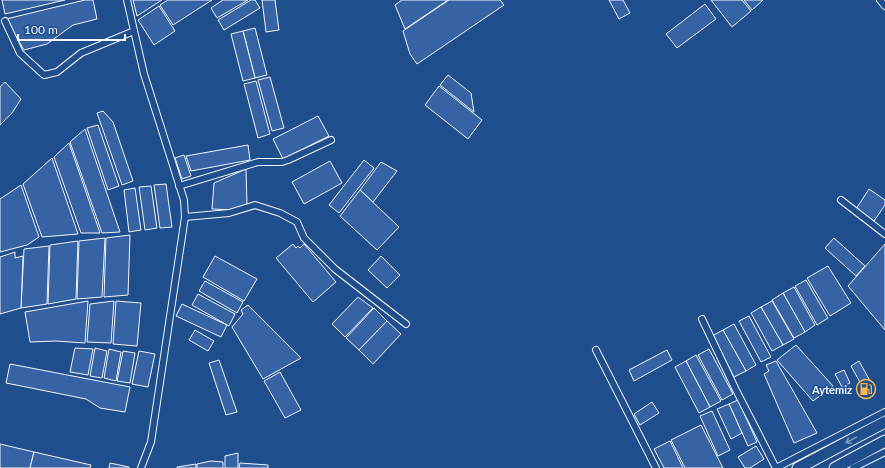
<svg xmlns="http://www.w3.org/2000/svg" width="885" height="468" font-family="Lato,sans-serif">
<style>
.building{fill:#3563a3;stroke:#f2f6ff}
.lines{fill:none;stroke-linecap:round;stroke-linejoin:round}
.minor-casing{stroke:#f2f6ff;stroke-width:8}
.trunk-casing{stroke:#f2f6ff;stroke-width:13}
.minor{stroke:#1f4e8c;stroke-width:6}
.trunk{stroke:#1f4e8c;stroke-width:11}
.oneway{stroke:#7e9ac0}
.labels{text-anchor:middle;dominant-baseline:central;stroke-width:3;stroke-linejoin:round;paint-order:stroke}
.poi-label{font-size:11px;font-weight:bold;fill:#f2f6ff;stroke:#1f4e8c;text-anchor:end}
</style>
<rect width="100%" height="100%" fill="#1f4e8c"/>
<g class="building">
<path d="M2,0H65L5,14Z"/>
<path d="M85,0H93L97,19L73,25L47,44L24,50L6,19Z"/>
<path d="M133,0H162L137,16Z"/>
<path d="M168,0H212L173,25L160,5Z"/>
<path d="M223,0H248L217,18L211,8Z"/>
<path d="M251,0H255L260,8L224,30L218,20Z"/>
<path d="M262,0H275L279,30L266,32Z"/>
<path d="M402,0H448L405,29L395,5Z"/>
<path d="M449,0H500L504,5L417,64L410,54L403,31Z"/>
<path d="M609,0H623L630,13L619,19Z"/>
<path d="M711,0H742L751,11L732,27Z"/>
<path d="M744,0H763L752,10Z"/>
<path d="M705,4L716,19L677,48L666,34Z"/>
<path d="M159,6L175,31L154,45L138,20Z"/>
<path d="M255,28L267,75L255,78L243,31Z"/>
<path d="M243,31L255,78L243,81L231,34Z"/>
<path d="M448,75L471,93L474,112L440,85Z"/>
<path d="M270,77L284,128L272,131L258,80Z"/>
<path d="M256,81L270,134L258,138L244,84Z"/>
<path d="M5,82L21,99L12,113L0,125V87Z"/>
<path d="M439,86L482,120L468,139L425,105Z"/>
<path d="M103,111L113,122L133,181L122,185L97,113Z"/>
<path d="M318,116L329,136L283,159L273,139Z"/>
<path d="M98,125L119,186L108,190L87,128Z"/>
<path d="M85,129L120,232L102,233L70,142Z"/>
<path d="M69,143L100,233H81L54,157Z"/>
<path d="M248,145L250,160L191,171L186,156Z"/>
<path d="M184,155L191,176L182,179L175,158Z"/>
<path d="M52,158L78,234L42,237L23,184Z"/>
<path d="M364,160L374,168L339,213L329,205Z"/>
<path d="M330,161L342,183L304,204L292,182Z"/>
<path d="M381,162L397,171L373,202L360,190Z"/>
<path d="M246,169L247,204L234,210L212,209L214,183Z"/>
<path d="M166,184L172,227L160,228L154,185Z"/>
<path d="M21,185L39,237L27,245L0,252V199Z"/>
<path d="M151,186L157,228L145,230L139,187Z"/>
<path d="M135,188L141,230L129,232L124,190Z"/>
<path d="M869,189L885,200V205L874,221L856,209Z"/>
<path d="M360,190L399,227L377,250L340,216Z"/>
<path d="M130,235L128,295L104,297L106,238Z"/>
<path d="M105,238L102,297L77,299L79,241Z"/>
<path d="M834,238L865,266L856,276L825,248Z"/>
<path d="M78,241L76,299L48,304L50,245Z"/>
<path d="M293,244L296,248L298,246L300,248L304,244L336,282L313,302L276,258Z"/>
<path d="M885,244V330L848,286Z"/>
<path d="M49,246L47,304L21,308L24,249Z"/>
<path d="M15,252V258L23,256L21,308L0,314V257Z"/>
<path d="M215,256L257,279L244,301L203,277Z"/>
<path d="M381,256L400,275L387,288L368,270Z"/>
<path d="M828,266L851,303L830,316L807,278Z"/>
<path d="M806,280L828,318L817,325L795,286Z"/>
<path d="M205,281L243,302L237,313L199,291Z"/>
<path d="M794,287L815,325L805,332L783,293Z"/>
<path d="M783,293L805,332L794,338L772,300Z"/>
<path d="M198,294L235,314L229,326L192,305Z"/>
<path d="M358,297L373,308L345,337L332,324Z"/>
<path d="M88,301L85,343L56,341L30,342L25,312Z"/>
<path d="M114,301L111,343L87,342L90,304Z"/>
<path d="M116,301L141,303L137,346L113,344Z"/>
<path d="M772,301L794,339L783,345L761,307Z"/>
<path d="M182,304L227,325L221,337L176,316Z"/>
<path d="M248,305L301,358L263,379L232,327L243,314L241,310Z"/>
<path d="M761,307L783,345L772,351L751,313Z"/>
<path d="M374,308L387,321L359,350L346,338Z"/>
<path d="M749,316L771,357L761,362L739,321Z"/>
<path d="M387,321L401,334L373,364L359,350Z"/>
<path d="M734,324L756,365L746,371L723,330Z"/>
<path d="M195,330L214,341L208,351L189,340Z"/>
<path d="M723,330L746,371L734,377L712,336Z"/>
<path d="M796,345L833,386L813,401L777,360Z"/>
<path d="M75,348L93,349L88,375L70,372Z"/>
<path d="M95,348L107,351L102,378L90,376Z"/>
<path d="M109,349L121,352L116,381L104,378Z"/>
<path d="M709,349L733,394L722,400L698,355Z"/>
<path d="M667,350L672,360L634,381L629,370Z"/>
<path d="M123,351L135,353L130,383L117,381Z"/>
<path d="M139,351L155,354L148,387L132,384Z"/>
<path d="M696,355L721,401L710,407L686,361Z"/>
<path d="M219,360L237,412L226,415L209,363Z"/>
<path d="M686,361L710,407L699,413L675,367Z"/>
<path d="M776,361L817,433L794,443L764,374L769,371L766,365Z"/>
<path d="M859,361L875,390L867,395L851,366Z"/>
<path d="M10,364L130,387L125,412L100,408L86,399L6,383Z"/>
<path d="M844,370L850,383L842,387L835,374Z"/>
<path d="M280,372L301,410L285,418L264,381Z"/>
<path d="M738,400L757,442L748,446L729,404Z"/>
<path d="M652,402L659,413L640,425L634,414Z"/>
<path d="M729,404L742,433L731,439L717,409Z"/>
<path d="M712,411L730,450L718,456L700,416Z"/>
<path d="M701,425L723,468H685L671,440Z"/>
<path d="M670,441L683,468H664L654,449Z"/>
<path d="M0,444L34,452L30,468H0Z"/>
<path d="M756,446L764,459L750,468H745L738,457Z"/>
<path d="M34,452L91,465L90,468H30Z"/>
<path d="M238,453V468H225V456Z"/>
<path d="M211,461L223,462V468H197V464Z"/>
<path d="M110,463L129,467V468H109Z"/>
<path d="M240,463L268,465V468H239Z"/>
<path d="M196,464V468H177V467Z"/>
</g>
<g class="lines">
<g class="minor-casing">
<g id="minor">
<path d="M127,0L144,74L184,200L185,217L151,442L141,468"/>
<path d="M880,0L885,6"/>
<path d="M5,21L20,53L44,75L57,72L81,53L134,31"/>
<path d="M179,186L258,162H282L288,160L331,140"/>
<path d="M841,200L885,234"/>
<path d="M185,217L229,213L255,205L280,213L297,222L304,238L335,269L406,324"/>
<path d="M702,319L736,390L776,468"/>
<path d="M596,350L656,468"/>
<path d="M776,468L885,412"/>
<path d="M853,468L885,452"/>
</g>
</g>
<g class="trunk-casing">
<g id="trunk">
<path d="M798,468L885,422"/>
<path d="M835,468L885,441"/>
</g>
</g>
<use href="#minor" class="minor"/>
<use href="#trunk" class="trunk"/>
</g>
<defs><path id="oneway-shaft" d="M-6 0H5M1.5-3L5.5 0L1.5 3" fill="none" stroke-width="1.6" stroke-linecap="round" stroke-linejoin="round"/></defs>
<use class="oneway" href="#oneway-shaft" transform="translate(851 440) rotate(152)"/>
<defs>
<g id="fuel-ring" transform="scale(1)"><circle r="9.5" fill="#1f4e8c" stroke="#ffb74d" stroke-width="1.5"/><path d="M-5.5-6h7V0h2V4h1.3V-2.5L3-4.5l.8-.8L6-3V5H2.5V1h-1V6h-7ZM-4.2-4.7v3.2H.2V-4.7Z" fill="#ffb74d"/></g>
</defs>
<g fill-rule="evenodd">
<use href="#fuel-ring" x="866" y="389"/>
</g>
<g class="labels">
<g class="poi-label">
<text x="852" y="389">Aytemiz</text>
</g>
</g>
<path d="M18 34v6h107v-6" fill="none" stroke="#f2f6ff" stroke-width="2"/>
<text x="24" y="34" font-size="12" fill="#f2f6ff" stroke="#1f4e8c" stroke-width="3" paint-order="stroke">100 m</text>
</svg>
